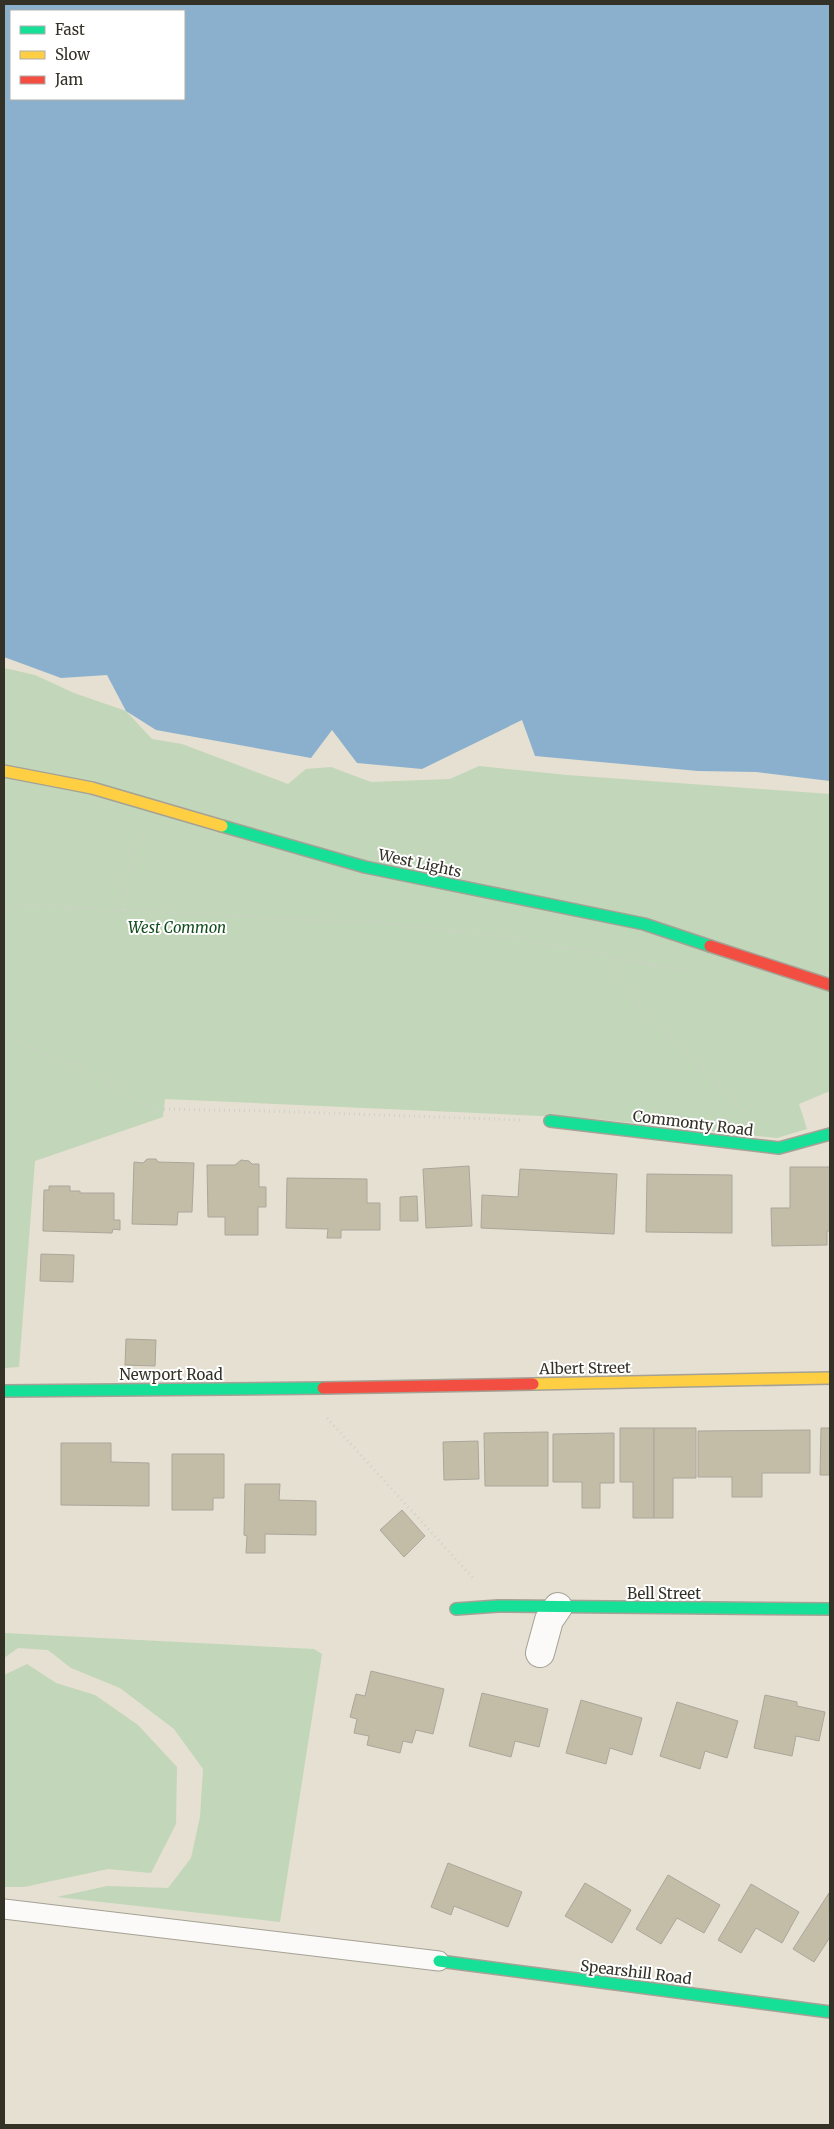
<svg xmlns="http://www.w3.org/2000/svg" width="834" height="2129" font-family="Merriweather,serif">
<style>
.green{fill:#c2d6b9}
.water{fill:#8bb0ce;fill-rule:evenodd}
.building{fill:#c3bda8;stroke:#aaa69b}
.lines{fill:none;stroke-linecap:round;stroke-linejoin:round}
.lane-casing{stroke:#a5a195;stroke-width:21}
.street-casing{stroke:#a5a195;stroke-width:30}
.fast-casing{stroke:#a5a195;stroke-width:14}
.slow-casing{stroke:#a5a195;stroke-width:14}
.jam-casing{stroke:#a5a195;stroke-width:14}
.path{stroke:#d1d0cb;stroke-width:3;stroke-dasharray:1 4;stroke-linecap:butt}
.lane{stroke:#fbfaf8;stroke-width:19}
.street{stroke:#fbfaf8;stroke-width:28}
.fast{stroke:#16e098;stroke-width:11}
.slow{stroke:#ffcf43;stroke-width:11}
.jam{stroke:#f24e42;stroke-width:11}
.labels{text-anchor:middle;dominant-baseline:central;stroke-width:4;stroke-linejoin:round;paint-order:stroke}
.street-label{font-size:15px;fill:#343127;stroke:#fff}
.park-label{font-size:15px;font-style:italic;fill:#144e1e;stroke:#fff}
</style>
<rect width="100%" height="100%" fill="#e5e0d1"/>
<g class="green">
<path d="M4,668L35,675L74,693L126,711L152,739L182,744L288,784L306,769L331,767L371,782L450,779L479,766L567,775L830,794V1091L799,1104L807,1129L777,1138L586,1118L165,1099L163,1117L35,1161L19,1367L4,1368Z"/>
<path d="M4,1633L314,1649L322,1654L280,1922L57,1897L107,1886L168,1888L191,1858L200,1817L203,1769L174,1729L120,1688L71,1668L48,1650L18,1648L4,1658Z"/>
<path d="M27,1664L56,1683L95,1695L138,1725L177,1767L176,1824L151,1873L108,1869L24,1887H4V1675Z"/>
</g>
<path class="water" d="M4,4H830V781L756,772L698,771L535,756L522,720L422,769L357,763L332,730L311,758L156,730L126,711L107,675L61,678L4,657ZM11,11H184V99H11Z"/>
<g class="building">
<path d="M147,1159H156L158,1162L194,1163L192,1212H178L177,1225L132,1224L134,1162L143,1163Z"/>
<path d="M241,1160L249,1161L252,1164H259V1187H266V1207H258V1235H225V1217H208L207,1165H235Z"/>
<path d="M469,1166L472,1226L426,1228L423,1169Z"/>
<path d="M790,1167H830V1231H827V1245L772,1246L771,1208H790Z"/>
<path d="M520,1169L617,1174L614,1234L481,1228L482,1195L518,1197Z"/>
<path d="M647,1174L732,1175V1233L646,1232Z"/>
<path d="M287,1178L367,1179V1203H380V1230H341V1238H327L328,1229L286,1228Z"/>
<path d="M49,1186H70V1191H80V1193H114V1220H120V1230L113,1229L112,1233L43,1231L44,1190H49Z"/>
<path d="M417,1196L418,1221H400V1197Z"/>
<path d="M41,1254L74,1255L73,1282L40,1281Z"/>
<path d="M126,1339L156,1340L155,1366L125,1365Z"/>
<path d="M620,1428H654V1518H633V1482H620Z"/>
<path d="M654,1428H696V1478H673V1518H654Z"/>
<path d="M821,1428H830V1475H820Z"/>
<path d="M810,1430V1473H762V1497H732V1477H698V1431Z"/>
<path d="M548,1432V1486H485L484,1433Z"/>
<path d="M614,1433V1483H600V1508H582V1482H553V1434Z"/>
<path d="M478,1441L479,1479L444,1480L443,1442Z"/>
<path d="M61,1443H111V1462L149,1463V1506L61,1505Z"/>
<path d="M172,1454H224V1498H213V1510H172Z"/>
<path d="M245,1484H280L279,1500L316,1501V1535L265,1534V1553H246L247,1536L244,1535Z"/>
<path d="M402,1510L425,1536L404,1557L380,1530Z"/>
<path d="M371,1671L444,1689L433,1734L416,1730L412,1743L403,1741L400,1753L367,1745L369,1736L354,1733L357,1719L350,1717L356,1694L365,1696Z"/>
<path d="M482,1693L548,1709L539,1747L515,1741L511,1757L469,1746Z"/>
<path d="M765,1695L797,1702V1706L825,1712L819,1741L796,1736L792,1756L754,1748Z"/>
<path d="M581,1700L642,1718L632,1755L610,1748L606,1764L566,1753Z"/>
<path d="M677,1702L738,1721L727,1758L705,1751L700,1769L660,1756Z"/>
<path d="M448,1863L522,1892L508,1927L454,1906L451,1915L431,1907Z"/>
<path d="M668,1875L720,1905L704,1933L677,1918L661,1944L636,1929Z"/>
<path d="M585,1883L631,1910L612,1943L565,1916Z"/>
<path d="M751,1884L799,1912L782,1943L756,1928L741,1953L718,1940Z"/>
<path d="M829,1893L830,1937L814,1962L793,1949Z"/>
</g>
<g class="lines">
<g class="lane-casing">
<path id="lane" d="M4,1909L439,1961"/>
</g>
<g class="street-casing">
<path id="street" d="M540,1653L549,1620L558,1607"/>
</g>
<g class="fast-casing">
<g id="fast">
<path d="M222,826L365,867L644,924L710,946"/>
<path d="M550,1121L779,1148L830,1134"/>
<path d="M4,1391L323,1388"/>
<path d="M456,1609L498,1606L830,1609"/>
<path d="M439,1961L830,2012"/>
</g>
</g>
<g class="slow-casing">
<g id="slow">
<path d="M4,771L92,788L222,826"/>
<path d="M533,1384L830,1378"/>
</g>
</g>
<g class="jam-casing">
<g id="jam">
<path d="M710,946L830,985"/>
<path d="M323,1388L533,1384"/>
</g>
</g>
<g class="path">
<path d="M4,904L397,924L523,939L684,971"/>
<path d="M124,910L132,846L142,833"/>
<path d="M611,957L633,999L746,1113"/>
<path d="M4,1031L31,1049L84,1068L153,1109L269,1111L521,1120"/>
<path d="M327,1418L473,1578"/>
</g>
<use href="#lane" class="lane"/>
<use href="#street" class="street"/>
<use href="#fast" class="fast"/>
<use href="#slow" class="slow"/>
<use href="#jam" class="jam"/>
</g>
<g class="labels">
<g class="street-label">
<text transform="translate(420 863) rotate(12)">West Lights</text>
<text transform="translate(693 1123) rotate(7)">Commonty Road</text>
<text transform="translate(585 1368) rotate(-1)">Albert Street</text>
<text x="171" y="1374">Newport Road</text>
<text x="664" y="1593">Bell Street</text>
<text transform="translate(636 1972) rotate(7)">Spearshill Road</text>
</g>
<g class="park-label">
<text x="177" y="927">West Common</text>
</g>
</g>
<rect width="834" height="2129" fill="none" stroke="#343127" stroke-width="10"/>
<rect x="10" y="10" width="175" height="90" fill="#ffffff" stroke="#aeada9"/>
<rect x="20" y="26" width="25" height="8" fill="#16e098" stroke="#aeada9"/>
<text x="55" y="35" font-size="15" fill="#343127">Fast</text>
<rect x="20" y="51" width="25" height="8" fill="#ffcf43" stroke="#aeada9"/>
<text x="55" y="60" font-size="15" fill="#343127">Slow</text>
<rect x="20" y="76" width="25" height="8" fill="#f24e42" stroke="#aeada9"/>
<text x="55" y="85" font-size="15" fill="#343127">Jam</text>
</svg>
